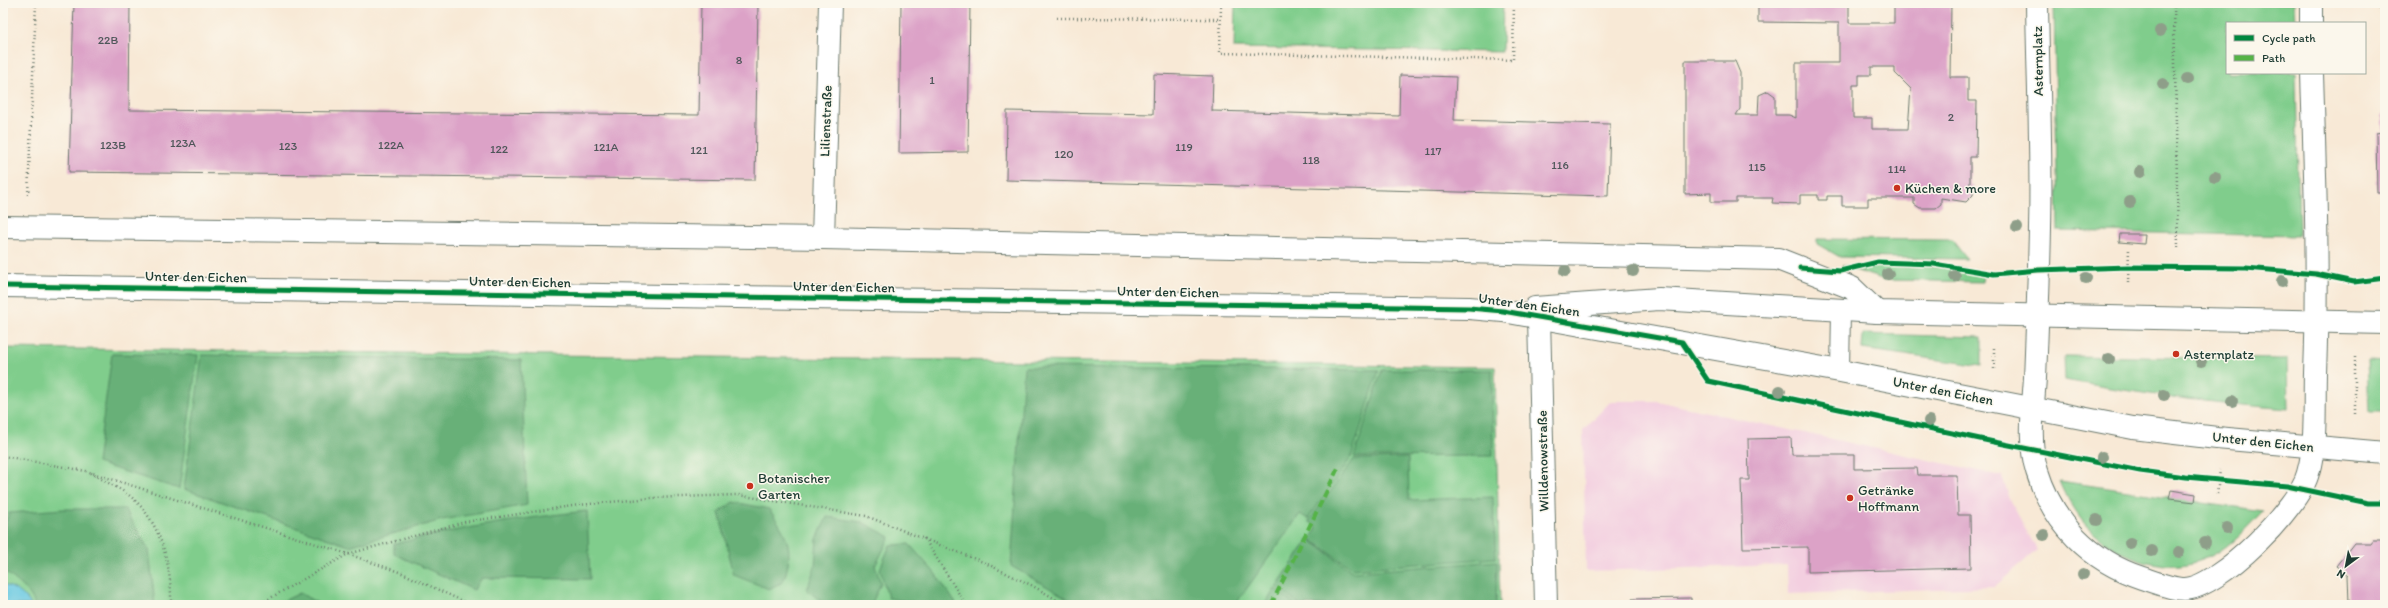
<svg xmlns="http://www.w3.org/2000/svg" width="2388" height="608" font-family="Itim,sans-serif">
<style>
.built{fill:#f3cfe0}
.green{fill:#80cd8c;stroke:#508560}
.forest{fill:#68b078;stroke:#447656}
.water{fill:#63c7e1;stroke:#41828a}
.building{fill:#dca2c7;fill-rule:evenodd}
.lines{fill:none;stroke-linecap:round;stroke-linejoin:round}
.lane-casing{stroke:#6b796d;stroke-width:20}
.street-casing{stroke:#6b796d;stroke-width:24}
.primary-casing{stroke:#6b796d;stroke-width:24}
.path{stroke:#6b796d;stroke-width:2.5;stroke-dasharray:1 3;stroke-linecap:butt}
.lane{stroke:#fff;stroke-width:18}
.street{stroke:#fff;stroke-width:22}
.primary{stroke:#fff;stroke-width:22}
.quiet{stroke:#55b346;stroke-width:4;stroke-dasharray:8 4;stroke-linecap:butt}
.cycleway-casing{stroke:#fbf7ec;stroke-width:8}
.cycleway{stroke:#00873e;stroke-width:5}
.tree{fill:#8e9e89}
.poi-dot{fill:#c8321e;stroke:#fbf7ec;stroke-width:1.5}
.labels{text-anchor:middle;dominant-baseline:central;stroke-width:3;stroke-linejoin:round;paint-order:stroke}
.number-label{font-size:12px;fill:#4e5659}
.street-label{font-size:14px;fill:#1f3d34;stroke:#fbf7ec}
.poi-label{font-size:14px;fill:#1f3d34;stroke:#fbf7ec;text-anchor:start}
</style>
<rect width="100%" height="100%" fill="#fbf7ec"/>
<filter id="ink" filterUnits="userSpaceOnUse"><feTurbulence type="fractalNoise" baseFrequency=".025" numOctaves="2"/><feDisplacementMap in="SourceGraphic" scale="8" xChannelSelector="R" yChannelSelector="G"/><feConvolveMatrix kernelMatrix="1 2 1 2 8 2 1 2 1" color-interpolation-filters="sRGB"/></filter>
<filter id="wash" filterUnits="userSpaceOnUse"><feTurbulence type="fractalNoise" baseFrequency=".012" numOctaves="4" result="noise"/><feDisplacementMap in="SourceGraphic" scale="16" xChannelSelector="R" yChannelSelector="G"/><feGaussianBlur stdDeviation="0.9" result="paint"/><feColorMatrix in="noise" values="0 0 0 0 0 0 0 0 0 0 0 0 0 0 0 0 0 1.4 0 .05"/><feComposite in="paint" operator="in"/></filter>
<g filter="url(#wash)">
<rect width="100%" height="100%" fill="#f8e9d6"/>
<path class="built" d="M1611,401H1656L2002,476L2011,502L2037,550L1994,587L1788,594L1787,565L1586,571L1583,430Z"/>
<g class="green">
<path d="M1235,3H1503L1502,52L1234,48Z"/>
<path d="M2054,3H2294L2295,23H2227V73H2296L2299,236L2058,231Z"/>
<path d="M1817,239L1952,240L1967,259L1840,257L1817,244Z"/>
<path d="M1842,266L1959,267L1983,275L1982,282L1885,280Z"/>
<path d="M1863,334L1982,337V366L1862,349Z"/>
<path d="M3,348L1495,367L1500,605H3Z"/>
<path d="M2064,356L2287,359L2288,409C2213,403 2139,394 2065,380Z"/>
<path d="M2367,360L2385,361V412H2369Z"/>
<path d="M2060,481L2263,511C2244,530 2227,551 2202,560C2163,576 2110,554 2084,523C2074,511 2066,496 2060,481Z"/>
</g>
<g class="forest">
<path d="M112,354L198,355L179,489L97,463Z"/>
<path d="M202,355L521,360L527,505L442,520L349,546L184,489Z"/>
<path d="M1024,367L1379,370L1351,458L1308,519L1300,514L1235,605H1079L1011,566Z"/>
<path d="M1382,370H1492L1493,456L1354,457Z"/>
<path d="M1408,458L1409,500L1493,497L1496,558L1353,569L1310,539L1317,528L1309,521L1354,459Z"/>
<path d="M734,502L769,509C788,536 795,549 783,582L769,589L734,575L719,512Z"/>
<path d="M64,509H125L149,550L155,605H35C30,589 16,581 3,570V530L9,513Z"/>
<path d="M587,511L590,579L482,578L474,590L394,554V544C459,528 522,518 587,511Z"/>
<path d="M827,517L862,522L890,537L875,566L881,583L871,605H826L807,590L815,566L817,539Z"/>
<path d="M1309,539L1353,572L1497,561L1496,605H1300L1276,587Z"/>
<path d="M909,544L934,572L957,605H928L888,598L880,569L890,545Z"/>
<path d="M1275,589L1296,605H1264Z"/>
<path d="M300,593L321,605H275Z"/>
</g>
<path class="water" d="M3,585C13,586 27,596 31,605H3Z"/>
<g id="blocks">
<g class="building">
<path d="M74,3H130L129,110L699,115L701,3H758L755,180L69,172Z"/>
<path d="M901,3H970L968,152L899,153Z"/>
<path d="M1758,3H1849V23H1894V3H1951L1950,77H1968V101H1977L1976,157H1970V185H1973V195L1966,202L1941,198V204L1936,208H1920L1914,204V198H1868V206H1842V196H1827V200H1818V195H1800V204L1772,203L1773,198H1736V202H1711V193L1685,194V61H1735L1740,73V109L1736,115H1758L1759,95L1768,91L1775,96V115H1789L1796,118V63H1839V23L1758,22ZM1871,67H1895V73L1911,89L1908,129H1872V118H1853V85H1859V75H1871Z"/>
<rect x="2379" y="3" width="6" height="6"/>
<path d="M1154,74L1213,76L1212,111L1399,116L1400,75L1456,77L1454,120L1610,124L1608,196L1006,180L1007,111L1153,114Z"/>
<path d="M2385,109V201L2383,198V193H2377L2376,133L2382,132V117L2380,115Z"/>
<path d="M2120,234H2145L2144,244L2119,242Z"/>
<path d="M1791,438L1792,455H1854V469L1917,468L1918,475H1957L1958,515H1970L1971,568L1808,572V547L1743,548L1741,480H1749L1748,439Z"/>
<path d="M2171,490L2196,494L2195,502L2169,499Z"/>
<path d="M2372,540H2385V603L2349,604L2348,575L2336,566L2354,543H2372Z"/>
<path d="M1691,598V605H1632V599Z"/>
</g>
</g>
</g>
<g filter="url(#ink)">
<use href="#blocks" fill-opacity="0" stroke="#6b796d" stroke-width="1"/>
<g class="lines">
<g class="lane-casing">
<path id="lane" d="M1840,371L1841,310"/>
</g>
<g class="street-casing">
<g id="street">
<path d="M2037,3C2038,78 2042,153 2040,228C2039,278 2037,328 2035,378C2033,408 2028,443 2037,471C2053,523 2090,561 2142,578C2154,582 2172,589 2184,589C2219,589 2300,506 2308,473C2317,442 2314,405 2315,373C2319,273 2315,173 2312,73"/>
<path d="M2311,3V23"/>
<path d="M3,227L823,238L1778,259L1852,288L1877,312"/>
<path d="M823,238L830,3"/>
<path d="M1539,317L1546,605"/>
</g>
</g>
<g class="primary-casing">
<g id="primary">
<path d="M3,286L1469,308L1503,311L1840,371L2133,428L2217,438L2385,453"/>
<path d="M1535,308L1659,299L1877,312L2385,323"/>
</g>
</g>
<g class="path">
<path d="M1221,3L1220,53L1513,60L1514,3"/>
<path d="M2174,3L2178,248"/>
<path d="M1057,18L1220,19"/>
<path d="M28,195L36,3"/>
<path d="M2128,283L2129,248"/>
<path d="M2355,357V416"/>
<path d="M1994,369V346"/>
<path d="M3,456L86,471L348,554L402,573L471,605"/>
<path d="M91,473C102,480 115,486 126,493C160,517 172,565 171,605"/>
<path d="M2217,494L2220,470"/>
<path d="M924,538L966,605"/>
<path d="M258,605L348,554L465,522L579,505L652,498L738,495L866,516L983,562L1031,585L1066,605"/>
</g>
<use href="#lane" class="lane"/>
<use href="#street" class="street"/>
<use href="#primary" class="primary"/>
<path class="quiet" d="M1271,605L1338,468"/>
<g class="cycleway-casing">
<g id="cycleway">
<path d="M1800,268L1840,271L1878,262L1934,264L1994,274L2038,270L2128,267L2246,268L2316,274L2354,282L2385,278"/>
<path d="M3,286L1469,308L1503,311L1682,342L1708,381L1994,442L2140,471L2185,477L2287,486L2368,503H2385"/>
</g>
</g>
<use href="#cycleway" class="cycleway"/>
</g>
<g class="tree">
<circle cx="2160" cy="31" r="6"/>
<circle cx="2187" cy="79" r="6"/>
<circle cx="2163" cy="84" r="6"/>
<circle cx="2140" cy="172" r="6"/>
<circle cx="2215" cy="177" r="6"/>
<circle cx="2130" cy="202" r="6"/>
<circle cx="2017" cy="227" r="6"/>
<circle cx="1565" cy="271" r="6"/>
<circle cx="1633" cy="271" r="6"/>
<circle cx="1888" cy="274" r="6"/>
<circle cx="1955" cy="276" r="6"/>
<circle cx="2086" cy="278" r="6"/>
<circle cx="2282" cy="281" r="6"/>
<circle cx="2109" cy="359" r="6"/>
<circle cx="2201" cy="361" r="6"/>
<circle cx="1780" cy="391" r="6"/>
<circle cx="2164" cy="395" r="6"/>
<circle cx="2232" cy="401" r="6"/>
<circle cx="1929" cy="421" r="6"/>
<circle cx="2102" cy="457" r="6"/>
<circle cx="2097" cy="520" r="6"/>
<circle cx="2227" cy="528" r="6"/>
<circle cx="2044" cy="535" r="6"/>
<circle cx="2130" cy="543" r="6"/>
<circle cx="2205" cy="543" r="6"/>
<circle cx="2152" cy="551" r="6"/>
<circle cx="2179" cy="552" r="6"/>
<circle cx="2083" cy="574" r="6"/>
</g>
</g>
<g class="poi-dot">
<circle cx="1897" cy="188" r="4"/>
<circle cx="2176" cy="354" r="4"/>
<circle cx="750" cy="486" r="4"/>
<circle cx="1850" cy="498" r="4"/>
</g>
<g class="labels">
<g class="number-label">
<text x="108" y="40">22B</text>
<text x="739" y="60">8</text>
<text x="932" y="80">1</text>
<text x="1951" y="117">2</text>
<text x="183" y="143">123A</text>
<text x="113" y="145">123B</text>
<text x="391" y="145">122A</text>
<text x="288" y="146">123</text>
<text x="606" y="147">121A</text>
<text x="1184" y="147">119</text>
<text x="499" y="149">122</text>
<text x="699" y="150">121</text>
<text x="1433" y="151">117</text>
<text x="1064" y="154">120</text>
<text x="1311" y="160">118</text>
<text x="1560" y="165">116</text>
<text x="1757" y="167">115</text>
<text x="1897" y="169">114</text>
</g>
<g class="street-label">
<text transform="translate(2038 61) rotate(-91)">Asternplatz</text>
<text transform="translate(826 121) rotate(-88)">Lilienstraße</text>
<text transform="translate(196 277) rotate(1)">Unter den Eichen</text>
<text transform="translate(520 282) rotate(1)">Unter den Eichen</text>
<text transform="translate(844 287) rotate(1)">Unter den Eichen</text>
<text transform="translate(1168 292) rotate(1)">Unter den Eichen</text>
<text transform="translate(1529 305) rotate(8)">Unter den Eichen</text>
<text transform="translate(1943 391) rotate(11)">Unter den Eichen</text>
<text transform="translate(2263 442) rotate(6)">Unter den Eichen</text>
<text transform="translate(1543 461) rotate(-91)">Willdenowstraße</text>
</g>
<g class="poi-label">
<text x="1905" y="188">Küchen &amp; more</text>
<text x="2184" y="354">Asternplatz</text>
<text x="758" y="478">Botanischer<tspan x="758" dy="16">Garten</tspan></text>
<text x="1858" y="490">Getränke<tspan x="1858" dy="16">Hoffmann</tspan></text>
</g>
</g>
<rect width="2388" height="608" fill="none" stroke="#fbf7ec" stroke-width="16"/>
<rect x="2226" y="22" width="140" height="52" fill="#fbf7ec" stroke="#a3ada2"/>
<rect x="2234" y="35" width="20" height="6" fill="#00873e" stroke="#a3ada2"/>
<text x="2262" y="42" font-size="12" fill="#1f3d34">Cycle path</text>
<rect x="2234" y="55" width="20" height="6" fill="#55b346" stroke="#a3ada2"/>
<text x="2262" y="62" font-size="12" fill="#1f3d34">Path</text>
<g transform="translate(2346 566) rotate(212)" stroke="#fbf7ec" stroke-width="3" paint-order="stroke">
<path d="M0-3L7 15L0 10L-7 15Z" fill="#1f3d34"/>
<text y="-6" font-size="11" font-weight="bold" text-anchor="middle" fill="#1f3d34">N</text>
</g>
</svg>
